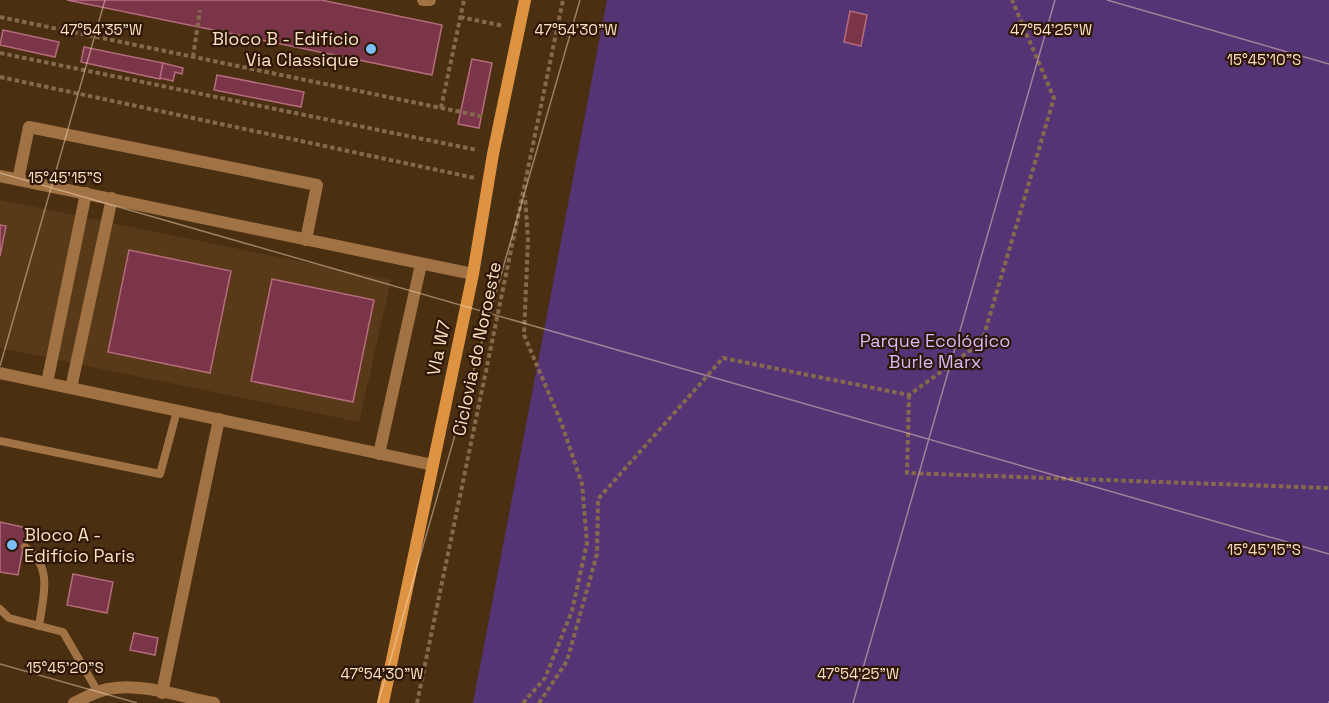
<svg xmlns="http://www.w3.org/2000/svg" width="1329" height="703" viewBox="0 0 1329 703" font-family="'Space Grotesk',sans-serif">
<rect width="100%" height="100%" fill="#4a2f11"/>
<polygon fill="#583a19" points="0,200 391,280 359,422 0,348"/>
<polygon fill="#553476" points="607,0 1329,0 1329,703 473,703"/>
<g fill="#7a3548" stroke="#b56b7c" stroke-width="1.5">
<polygon points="67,0 321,0 442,25 432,75"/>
<polygon points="850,11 867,15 861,46 844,42"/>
<polygon points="3,30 59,42 55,57 0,45"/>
<polygon points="84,47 163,63 160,79 81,62"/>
<polygon points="472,59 492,63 479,128 458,124"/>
<polygon points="163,63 183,68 182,74 175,72 173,81 160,78"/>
<polygon points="217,75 304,92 301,107 214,90"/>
<polygon points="0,225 6,226 0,256"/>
<polygon points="129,250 231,271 210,373 108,352"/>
<polygon points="272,279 374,300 353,402 251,381"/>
<polygon points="0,522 27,528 18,575 0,572"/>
<polygon points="73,574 113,582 107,613 67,605"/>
<polygon points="134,633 158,638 155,655 130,650"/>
</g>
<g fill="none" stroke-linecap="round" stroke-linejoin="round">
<g stroke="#85694c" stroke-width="4" stroke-dasharray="4.5 3" stroke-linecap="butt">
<polyline points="0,17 485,117"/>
<polyline points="460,17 504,26"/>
<polyline points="0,53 477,150"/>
<polyline points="193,57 200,10"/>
<polyline points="0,77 475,178"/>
<polyline points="441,108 464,0"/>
<polyline points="909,395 907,473 1329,488"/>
<polyline points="417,703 563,0"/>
<polyline points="523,703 545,678 572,611 587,543 582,484 561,422 524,335 528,240 525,196"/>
<polyline points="539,703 567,661 597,554 598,499 723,358 909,395 982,342 1054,98 1012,0"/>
</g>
<g stroke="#a17243" stroke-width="8">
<polyline points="0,441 160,474 177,411"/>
<path d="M 25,547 C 54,566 43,597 39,626"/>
<polyline points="0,609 9,618 63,632 98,692"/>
</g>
<g stroke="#a17243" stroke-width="12">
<polyline points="423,0 430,0"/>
<polyline points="0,176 473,274"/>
<polyline points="18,180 29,127 317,185 306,240"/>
<polyline points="0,373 433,465"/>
<polyline points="47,383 86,193"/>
<polyline points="71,388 112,198"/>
<polyline points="379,454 421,264"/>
<polyline points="162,693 219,419"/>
<path d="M 74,703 C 85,698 96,691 108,689 C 140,682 182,697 214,703"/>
</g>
<polyline stroke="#dd9342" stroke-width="12" points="383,703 473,274 493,154 525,0"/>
</g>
<path fill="none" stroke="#fddfc4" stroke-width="1.5" stroke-opacity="0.45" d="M 1107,0 L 1329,64M 0,173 L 1329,554M 0,366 L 105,0M 0,664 L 137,703M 378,703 L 580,0M 853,703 L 1055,0M 1329,703 L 1329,701"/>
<g fill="#7abff8" stroke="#2c1702" stroke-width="2">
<circle cx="371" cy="49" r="6"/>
<circle cx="12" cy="545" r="6"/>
</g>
<g text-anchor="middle" stroke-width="4.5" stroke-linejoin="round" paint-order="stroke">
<g font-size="18" fill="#fddfc4" stroke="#2c1702" text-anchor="end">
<text x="359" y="45">Bloco B - Edifício<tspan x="359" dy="21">Via Classique</tspan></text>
<text x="24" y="541" text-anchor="start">Bloco A -<tspan x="24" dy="21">Edifício Paris</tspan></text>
</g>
<g font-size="18" fill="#d8b9fc" stroke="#2c1702">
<text x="935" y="347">Parque Ecológico<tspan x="935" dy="21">Burle Marx</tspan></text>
</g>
<g font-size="18" fill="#fddfc4" stroke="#2c1702">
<text transform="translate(439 348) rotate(-78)" y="6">Vla W7</text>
<text transform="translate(477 349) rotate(-78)" y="6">Ciclovia do Noroeste</text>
</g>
</g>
<g font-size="15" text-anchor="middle" fill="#fddfc4" stroke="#2c1702" stroke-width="4.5" stroke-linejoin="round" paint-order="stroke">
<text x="101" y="35">47°54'35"W</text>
<text x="576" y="35">47°54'30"W</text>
<text x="1051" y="35">47°54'25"W</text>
<text x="1264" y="65">15°45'10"S</text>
<text x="65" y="183">15°45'15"S</text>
<text x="1264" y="555">15°45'15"S</text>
<text x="65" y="673">15°45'20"S</text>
<text x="382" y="679">47°54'30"W</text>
<text x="858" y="679">47°54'25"W</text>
</g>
</svg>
